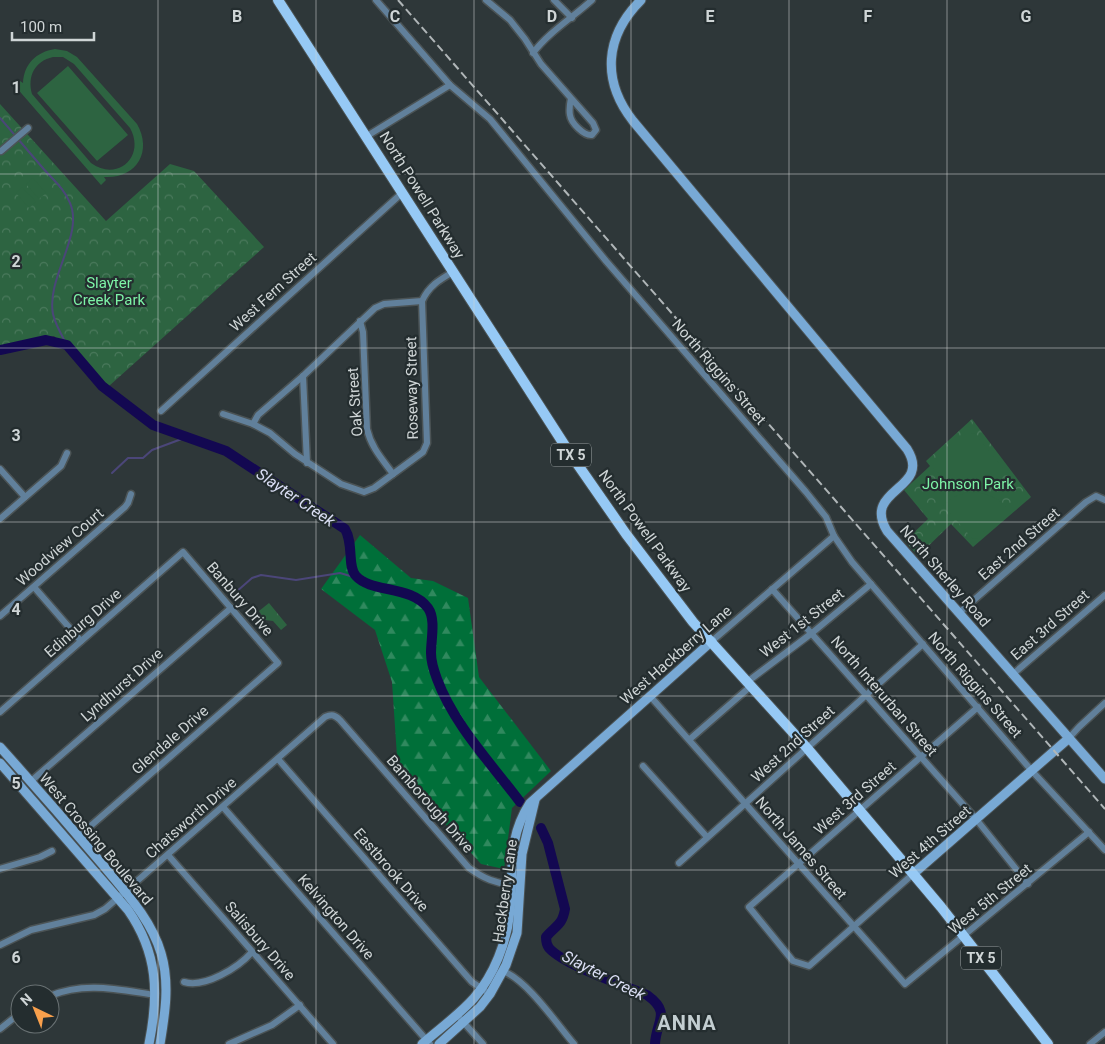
<svg xmlns="http://www.w3.org/2000/svg" width="1105" height="1044" viewBox="0 0 1105 1044" font-family="Roboto,sans-serif">
<defs>
<pattern id="forest-firs" width="22" height="20" patternUnits="userSpaceOnUse" patternTransform="scale(1.25)"><rect width="22" height="20" fill="#006f39"/><path d="M5 1l3.5 6h-7zM16 11l3.5 6h-7z" fill="#30895e"/></pattern>
<pattern id="park-crowns" width="20" height="18" patternUnits="userSpaceOnUse" patternTransform="scale(1.25)"><rect width="20" height="18" fill="#2d6441"/><path d="M2 6a3 3 0 1 1 6 0M12 15a3 3 0 1 1 6 0" fill="none" stroke="#4a795c"/></pattern>
</defs>
<rect width="100%" height="100%" fill="#2e3739"/>
<polygon fill="url(#forest-firs)" points="360,535 411,578 433,581 468,598 479,677 551,771 512,808 504,869 481,864 398,771 392,682 375,630 321,589"/>
<g fill="url(#park-crowns)">
<polygon points="0,104 106,221 170,164 194,171 264,247 109,386 54,336 0,348"/>
<polygon points="972,419 1031,497 973,547 951,524 918,556 905,541 928,519 904,490 930,466 926,461"/>
<polygon points="269,603 287,625 281,630 273,621 265,620 259,611"/>
</g>
<g fill="#2d6441" fill-rule="evenodd">
<path d="M 55,49 L 67,51 L 77,57 L 137,124 C 153,152 136,179 104,177 L 106,180 L 101,185 L 15,86 L 20,81 L 23,83 C 24,64 36,52 55,49 ZM 53,57 L 63,57 L 74,64 L 130,128 C 146,157 117,182 91,163 L 32,94 C 27,76 35,61 53,57 Z"/>
<polygon points="68,66 128,135 97,161 37,93"/>
<polygon points="33,178 46,193 39,199 26,184"/>
<polygon points="22,187 36,202 29,208 16,193"/>
<path d="M 971,433 L 975,434 L 1007,473 C 984,495 953,489 933,468 Z"/>
<path d="M 968,492 C 983,492 995,496 1006,506 L 977,539 L 972,538 L 943,505 L 954,497 Z"/>
</g>
<g fill="none" stroke-linecap="round" stroke-linejoin="round">
<g stroke="#4b4679" stroke-width="2">
<path d="M 0,118 C 14,134 28,151 42,167 C 52,179 64,188 70,203 C 84,235 46,278 53,314 C 55,324 62,336 67,345"/>
<polyline points="112,473 128,458 143,458 152,450 187,437"/>
<polyline points="236,592 252,578 261,575 296,580 340,573 357,578"/>
</g>
<g stroke="#130851" stroke-width="10">
<path d="M 0,350 L 46,340 L 67,345 L 102,386 L 153,425 L 226,451 L 345,529 C 354,544 347,567 356,576 C 371,593 411,585 428,608 C 436,619 431,639 431,653 C 431,661 434,671 437,679 C 454,725 491,763 520,802"/>
<path d="M 541,828 L 548,843 L 565,909 C 562,926 556,925 546,937 C 546,941 546,944 549,948 C 564,965 623,985 647,995 C 672,1013 656,1021 655,1044"/>
</g>
<g stroke="#4b5355" stroke-width="9">
<g id="street">
<polyline points="376,0 450,85 490,119 606,261 806,492 826,517 834,536 852,562 1032,771 1105,850"/>
<path d="M 486,0 L 510,20 L 525,39 L 541,64 L 593,123 L 596,130 L 592,135 C 584,136 571,123 570,115 C 569,110 570,103 571,98"/>
<polyline points="554,0 572,18"/>
<path d="M 533,53 C 549,32 572,18 592,0"/>
<polyline points="367,136 450,85"/>
<polyline points="1,151 28,128"/>
<path d="M 360,321 L 363,332 L 367,429 C 371,447 382,459 393,474"/>
<polyline points="303,376 307,463"/>
<polyline points="161,411 402,193"/>
<polyline points="223,414 253,424 270,433 295,454 341,484 364,492 374,488 423,452 427,443 422,301"/>
<path d="M 253,424 L 258,415 L 303,376 L 375,308 L 384,304 L 422,301 C 429,286 439,280 453,272"/>
<polyline points="0,469 25,497"/>
<polyline points="0,519 61,466 67,453"/>
<polyline points="34,587 81,641"/>
<polyline points="772,589 976,819 1028,884"/>
<polyline points="959,613 1086,502 1096,496 1105,500"/>
<polyline points="0,616 125,507 128,503 131,494"/>
<polyline points="712,641 834,536"/>
<polyline points="1012,675 1105,595"/>
<polyline points="747,682 812,633 871,584"/>
<polyline points="650,696 905,984 1089,832"/>
<polyline points="0,712 183,552 278,663 79,836"/>
<polyline points="690,739 751,686"/>
<polyline points="1068,739 1079,727 1105,703"/>
<polyline points="278,759 465,974 472,982 490,994"/>
<polyline points="643,766 707,837"/>
<polyline points="30,782 231,608"/>
<polyline points="223,807 430,1044"/>
<polyline points="168,855 333,1044"/>
<polyline points="679,863 923,644"/>
<polyline points="0,869 40,857 52,851"/>
<polyline points="913,874 809,966 793,961 749,907 978,707"/>
<path d="M 0,945 L 31,930 L 94,915 L 105,909 L 325,717 C 332,714 335,715 340,720 L 469,868 C 483,878 496,884 515,885"/>
<path d="M 503,971 C 528,981 556,1023 574,1044"/>
<path d="M 184,982 C 205,988 238,968 252,952"/>
<path d="M 50,996 C 85,981 120,990 156,995"/>
<polyline points="456,1014 483,1044"/>
<polyline points="0,1029 20,1013"/>
<polyline points="229,1044 272,1025 300,1005"/>
<polyline points="1090,1044 1105,1032"/>
</g>
</g>
<g stroke="#4b5355" stroke-width="11">
<g id="secondary">
<path d="M 641,0 C 605,36 601,80 633,121 L 907,449 C 933,490 861,488 887,531 L 1105,779"/>
<path d="M 0,747 C 35,786 69,825 103,865 C 125,892 151,919 161,953 C 170,983 165,1014 160,1044"/>
<path d="M 0,763 L 128,910 C 158,953 159,994 149,1044"/>
<polyline points="913,874 1068,739"/>
<path d="M 422,1044 C 439,1029 459,1015 474,998 C 494,975 507,942 510,911 C 514,871 506,840 530,803 L 712,641"/>
<polyline points="439,1044 480,1007 490,994 506,965 517,933 522,854 535,800"/>
</g>
</g>
<g stroke="#4b5355" stroke-width="12">
<polyline id="primary" points="278,0 569,452 626,534 693,622 807,748 941,907 1048,1044"/>
</g>
<use href="#street" stroke="#61809b" stroke-width="6"/>
<use href="#secondary" stroke="#78a9d5" stroke-width="9"/>
<use href="#primary" stroke="#96c9f5" stroke-width="10"/>
<polyline stroke="#b0b6b8" stroke-width="2" stroke-dasharray="8 4" stroke-linecap="butt" points="398,0 1105,809"/>
</g>
<path fill="none" stroke="#cfd5d6" stroke-width="1" stroke-opacity="0.55" d="M 158,0 L 158,1044M 316,0 L 316,1044M 474,0 L 474,1044M 631,0 L 631,1044M 789,0 L 789,1044M 947,0 L 947,1044M 0,174 L 1105,174M 0,348 L 1105,348M 0,522 L 1105,522M 0,696 L 1105,696M 0,870 L 1105,870"/>
<g text-anchor="middle" stroke-width="4.5" stroke-linejoin="round" paint-order="stroke">
<g fill="#242d2f" stroke="#9ca3a4" stroke-width="1">
<rect x="551" y="443.5" width="40" height="23" rx="4"/>
<rect x="961" y="946.5" width="40" height="23" rx="4"/>
</g>
<g font-size="14" font-weight="bold" fill="#cfd5d6">
<text x="571" y="460">TX 5</text>
<text x="981" y="963">TX 5</text>
</g>
<g font-size="15" fill="#cfd5d6" stroke="#242d2f">
<text transform="translate(422 195) rotate(58)" y="5">North Powell Parkway</text>
<text transform="translate(273 292) rotate(-42)" y="5">West Fern Street</text>
<text transform="translate(719 372) rotate(49)" y="5">North Riggins Street</text>
<text transform="translate(412 388) rotate(-91)" y="5">Roseway Street</text>
<text transform="translate(355 402) rotate(-94)" y="5">Oak Street</text>
<text transform="translate(645 531) rotate(54)" y="5">North Powell Parkway</text>
<text transform="translate(1019 544) rotate(-41)" y="5">East 2nd Street</text>
<text transform="translate(60 547) rotate(-41)" y="5">Woodview Court</text>
<text transform="translate(945 576) rotate(49)" y="5">North Sherley Road</text>
<text transform="translate(240 599) rotate(49)" y="5">Banbury Drive</text>
<text transform="translate(83 623) rotate(-41)" y="5">Edinburg Drive</text>
<text transform="translate(802 623) rotate(-38)" y="5">West 1st Street</text>
<text transform="translate(1050 625) rotate(-41)" y="5">East 3rd Street</text>
<text transform="translate(676 655) rotate(-41)" y="5">West Hackberry Lane</text>
<text transform="translate(122 685) rotate(-41)" y="5">Lyndhurst Drive</text>
<text transform="translate(975 685) rotate(49)" y="5">North Riggins Street</text>
<text transform="translate(884 696) rotate(49)" y="5">North Interurban Street</text>
<text transform="translate(170 740) rotate(-41)" y="5">Glendale Drive</text>
<text transform="translate(793 744) rotate(-42)" y="5">West 2nd Street</text>
<text transform="translate(855 798) rotate(-41)" y="5">West 3rd Street</text>
<text transform="translate(430 804) rotate(49)" y="5">Bamborough Drive</text>
<text transform="translate(191 818) rotate(-41)" y="5">Chatsworth Drive</text>
<text transform="translate(96 839) rotate(50)" y="5">West Crossing Boulevard</text>
<text transform="translate(930 842) rotate(-41)" y="5">West 4th Street</text>
<text transform="translate(801 848) rotate(49)" y="5">North James Street</text>
<text transform="translate(391 870) rotate(49)" y="5">Eastbrook Drive</text>
<text transform="translate(505 891) rotate(-82)" y="5">Hackberry Lane</text>
<text transform="translate(990 899) rotate(-39)" y="5">West 5th Street</text>
<text transform="translate(336 917) rotate(49)" y="5">Kelvington Drive</text>
<text transform="translate(260 941) rotate(49)" y="5">Salisbury Drive</text>
</g>
<g font-size="15" fill="#7df3a6" stroke="#242d2f">
<text x="109" y="288">Slayter<tspan x="109" dy="17">Creek Park</tspan></text>
<text x="968" y="489">Johnson Park</text>
</g>
<g font-size="16" font-style="italic" fill="#dadef4" stroke="#242d2f">
<text transform="translate(296 497) rotate(34)" y="6">Slayter Creek</text>
<text transform="translate(604 975) rotate(27)" y="6">Slayter Creek</text>
</g>
<g font-size="20" font-weight="bold" letter-spacing="1" fill="#c3ced1" stroke="#242d2f">
<text x="687" y="1030">ANNA</text>
</g>
</g>
<g font-size="16" text-anchor="middle" font-weight="bold" fill="#cfd5d6" stroke="#242d2f" stroke-width="4.5" stroke-linejoin="round" paint-order="stroke">
<text x="237" y="22">B</text>
<text x="395" y="22">C</text>
<text x="552" y="22">D</text>
<text x="710" y="22">E</text>
<text x="868" y="22">F</text>
<text x="1026" y="22">G</text>
<text x="16" y="93">1</text>
<text x="16" y="267">2</text>
<text x="16" y="441">3</text>
<text x="16" y="615">4</text>
<text x="16" y="789">5</text>
<text x="16" y="963">6</text>
</g>
<g transform="translate(35 1009) rotate(317)"><circle r="24" fill="#242d2f" stroke="#687072"/>
<path d="M0-4L9 19L0 12L-9 19Z" fill="#f9a04c"/>
<text y="-8" font-size="14" font-weight="bold" text-anchor="middle" fill="#cfd5d6">N</text>
</g>
<path d="M12 32v8h82v-8" fill="none" stroke="#cfd5d6" stroke-width="2.5"/>
<text x="20" y="32" font-size="15" fill="#cfd5d6" stroke="#242d2f" stroke-width="4" paint-order="stroke">100 m</text>
</svg>
